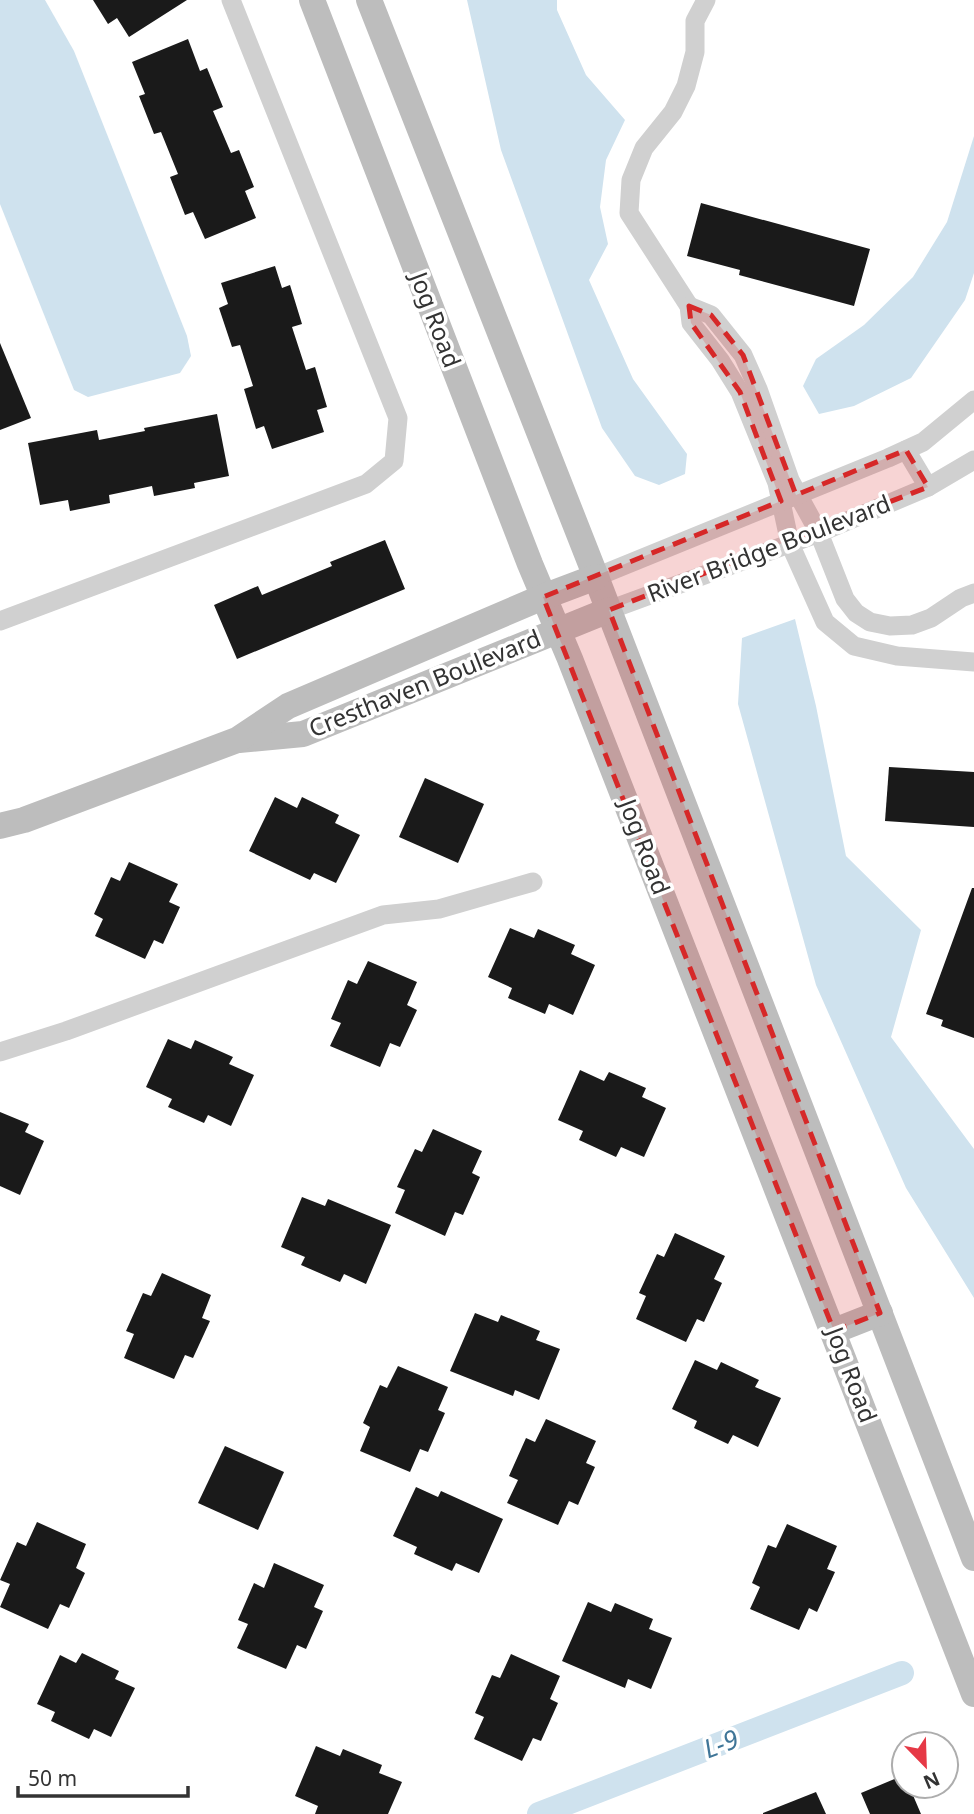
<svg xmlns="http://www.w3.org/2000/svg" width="974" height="1814" viewBox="0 0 974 1814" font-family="'Noto Sans',sans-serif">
<rect width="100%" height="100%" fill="#fff"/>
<g fill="#cfe2ee">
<polygon points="0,0 45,0 74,51 187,336 191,356 180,373 88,397 74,390 0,204"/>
<polygon points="467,0 557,0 557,10 586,75 625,120 606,160 600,207 608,244 589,280 633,379 687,454 685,474 659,485 635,476 602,428 501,150"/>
<polygon points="974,136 974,273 965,300 911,378 854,406 819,414 803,386 816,359 864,325 913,277 947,222"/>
<polygon points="795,619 816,706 846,856 921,930 891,1037 974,1149 974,1298 906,1188 816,985 738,704 742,638"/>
</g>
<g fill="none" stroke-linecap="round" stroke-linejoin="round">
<polyline stroke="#cfe2ee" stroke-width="24" points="539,1814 902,1673"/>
</g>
<g fill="#1a1a1a">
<polygon points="93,0 187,0 129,37 117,18 108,24"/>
<polygon points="188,39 200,71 207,68 223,107 213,111 231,153 239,150 254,187 245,191 256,218 205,239 193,212 185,215 170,177 178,174 161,132 154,134 139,96 145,94 132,62"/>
<polygon points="701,203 870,249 854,306 739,275 740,270 687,256"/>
<polygon points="275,266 282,288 290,285 302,324 292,327 306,370 315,367 327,407 317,410 324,432 272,449 264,426 256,429 244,389 253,386 240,345 232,347 219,308 228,304 221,283"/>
<polygon points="0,343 31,418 0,430"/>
<polygon points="217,414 229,476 194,483 195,488 154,496 152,486 109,495 110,503 70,511 68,500 40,505 28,443 97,430 99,440 145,431 144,428"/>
<polygon points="385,540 405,589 237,659 214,605 258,586 262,595 332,566 330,562"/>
<polygon points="889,767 974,772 974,827 885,821"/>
<polygon points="425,778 484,804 458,863 399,837"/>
<polygon points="275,797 297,808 302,797 339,815 335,823 360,835 336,883 314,873 310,880 249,851"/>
<polygon points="129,862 178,884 169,902 180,907 163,944 154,940 145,959 95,936 103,919 94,914 111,877 120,881"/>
<polygon points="972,888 974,888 974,1038 941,1026 943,1020 926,1014"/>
<polygon points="510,928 534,938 538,929 575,945 571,954 595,965 573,1015 549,1004 545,1014 508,998 512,988 488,977"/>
<polygon points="368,961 417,982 407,1005 417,1010 400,1047 390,1043 380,1067 330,1046 341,1023 331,1019 348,980 357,984"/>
<polygon points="168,1039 191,1049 195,1040 233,1057 229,1064 254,1075 231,1126 208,1115 204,1123 168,1107 172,1099 146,1087"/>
<polygon points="580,1070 604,1081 609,1072 646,1088 642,1097 666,1108 644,1157 621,1147 616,1157 579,1140 583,1131 558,1120"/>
<polygon points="0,1112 29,1124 25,1132 44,1141 20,1195 0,1186"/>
<polygon points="433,1129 482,1151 472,1173 480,1177 463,1215 455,1212 445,1236 395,1213 405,1190 397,1187 415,1149 422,1152"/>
<polygon points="302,1197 325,1206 328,1199 391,1225 366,1284 344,1274 340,1282 301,1265 305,1257 281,1247"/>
<polygon points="675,1233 725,1256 714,1279 722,1283 704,1322 697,1319 686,1342 636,1319 646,1296 639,1293 657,1254 664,1257"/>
<polygon points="162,1273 211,1295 202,1318 210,1321 193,1358 185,1355 174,1379 124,1358 134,1334 126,1331 143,1293 151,1296"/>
<polygon points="475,1313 498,1322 501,1315 540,1331 536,1340 560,1349 539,1400 515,1390 513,1396 450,1371"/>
<polygon points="695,1360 717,1370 721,1362 759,1380 755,1387 781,1398 758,1447 733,1435 728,1444 694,1428 697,1421 672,1409"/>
<polygon points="398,1366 448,1387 438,1410 445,1413 428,1452 420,1449 410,1472 360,1451 370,1427 363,1423 380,1385 387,1388"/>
<polygon points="546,1419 596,1441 586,1463 595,1467 578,1505 569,1501 558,1525 507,1503 518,1480 509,1476 526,1438 535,1442"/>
<polygon points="225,1446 284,1472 258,1530 198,1503"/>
<polygon points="416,1487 438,1497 441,1491 503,1519 479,1573 456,1563 452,1571 414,1554 417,1547 393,1536"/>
<polygon points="37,1522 86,1544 76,1568 85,1573 69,1608 60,1604 48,1629 0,1607 10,1584 0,1580 17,1542 26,1546"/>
<polygon points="787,1524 837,1546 827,1569 835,1572 817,1612 809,1608 799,1630 750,1609 760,1587 752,1583 768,1545 776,1548"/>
<polygon points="274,1563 324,1585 314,1607 323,1611 306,1649 297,1645 286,1669 237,1648 248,1624 238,1620 254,1583 264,1588"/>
<polygon points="588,1602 611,1612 615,1603 653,1619 649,1629 672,1638 651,1689 628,1679 625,1688 562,1661"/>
<polygon points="82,1653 119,1671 115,1679 135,1688 111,1737 94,1729 89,1739 51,1721 55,1712 37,1704 60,1655 76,1663"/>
<polygon points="511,1654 560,1676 550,1699 558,1703 541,1741 533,1738 522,1761 474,1739 484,1717 475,1713 492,1675 500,1678"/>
<polygon points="316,1746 340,1756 343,1749 382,1765 379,1773 402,1782 388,1814 315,1814 318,1806 295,1796"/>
<polygon points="904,1775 904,1786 909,1786 921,1814 870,1814 861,1793"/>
<polygon points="816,1792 826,1814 763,1814 763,1813"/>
</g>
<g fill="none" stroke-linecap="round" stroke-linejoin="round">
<g stroke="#d0d0d0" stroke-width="19">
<polyline points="706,0 695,21 695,52 686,86 673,112 644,148 631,180 629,213 689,306 691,323 720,360 740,392 777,483 790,544 825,622 854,646 897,656 974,662"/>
<polyline points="689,306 711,315 743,355 758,389 790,480 819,533 845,599 856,613 870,622 890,626 912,625 931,618 961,598 974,593"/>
<polyline points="906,450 928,487"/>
<polyline points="596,577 888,458 923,442 974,400"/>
<polyline points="609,610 819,533 928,487 974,460"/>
<polyline points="0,621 366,484 394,461 398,418 231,0"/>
<polyline points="0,1052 66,1031 383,915 439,909 533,882"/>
</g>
<g stroke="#bdbdbd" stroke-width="26">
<polyline points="312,0 530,564 570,659 974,1694"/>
<polyline points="369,0 596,577 974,1558"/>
<polyline points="239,740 303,734 609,610"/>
<polyline points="0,826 24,820 237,740 288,706 543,597 596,577"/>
<polyline points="834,1331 880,1313"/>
</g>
</g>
<path fill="#d62828" fill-opacity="0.2" stroke="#d62828" stroke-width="5" stroke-dasharray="14 9" stroke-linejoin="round" d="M 689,306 L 711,315 L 743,355 L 796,495 L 906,450 L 928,487 L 609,610 L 880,1313 L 834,1331 L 543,597 L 781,501 L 740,392 L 691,323 Z"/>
<g text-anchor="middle" stroke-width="7" stroke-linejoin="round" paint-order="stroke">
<g font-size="24" fill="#333" stroke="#fff">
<text transform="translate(435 320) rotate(69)" y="8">Jog Road</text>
<text transform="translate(769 549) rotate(-21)" y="8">River Bridge Boulevard</text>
<text transform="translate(425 684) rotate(-22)" y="8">Cresthaven Boulevard</text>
<text transform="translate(644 847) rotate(69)" y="8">Jog Road</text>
<text transform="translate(851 1375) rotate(69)" y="8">Jog Road</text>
</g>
<g font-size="26" font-style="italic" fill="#3f7597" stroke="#fff">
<text transform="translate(721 1744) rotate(-21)" y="9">L-9</text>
</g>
</g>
<g transform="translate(925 1765) rotate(157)"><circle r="33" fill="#ffffff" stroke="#adadad" stroke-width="2"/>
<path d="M0-5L12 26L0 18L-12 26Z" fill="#e63946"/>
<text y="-10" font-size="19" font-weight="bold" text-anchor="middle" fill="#333333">N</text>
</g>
<path d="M18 1786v10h170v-10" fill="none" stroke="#333333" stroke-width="3.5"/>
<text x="28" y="1786" font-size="21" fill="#333333" stroke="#ffffff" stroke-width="5" paint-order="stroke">50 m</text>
</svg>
